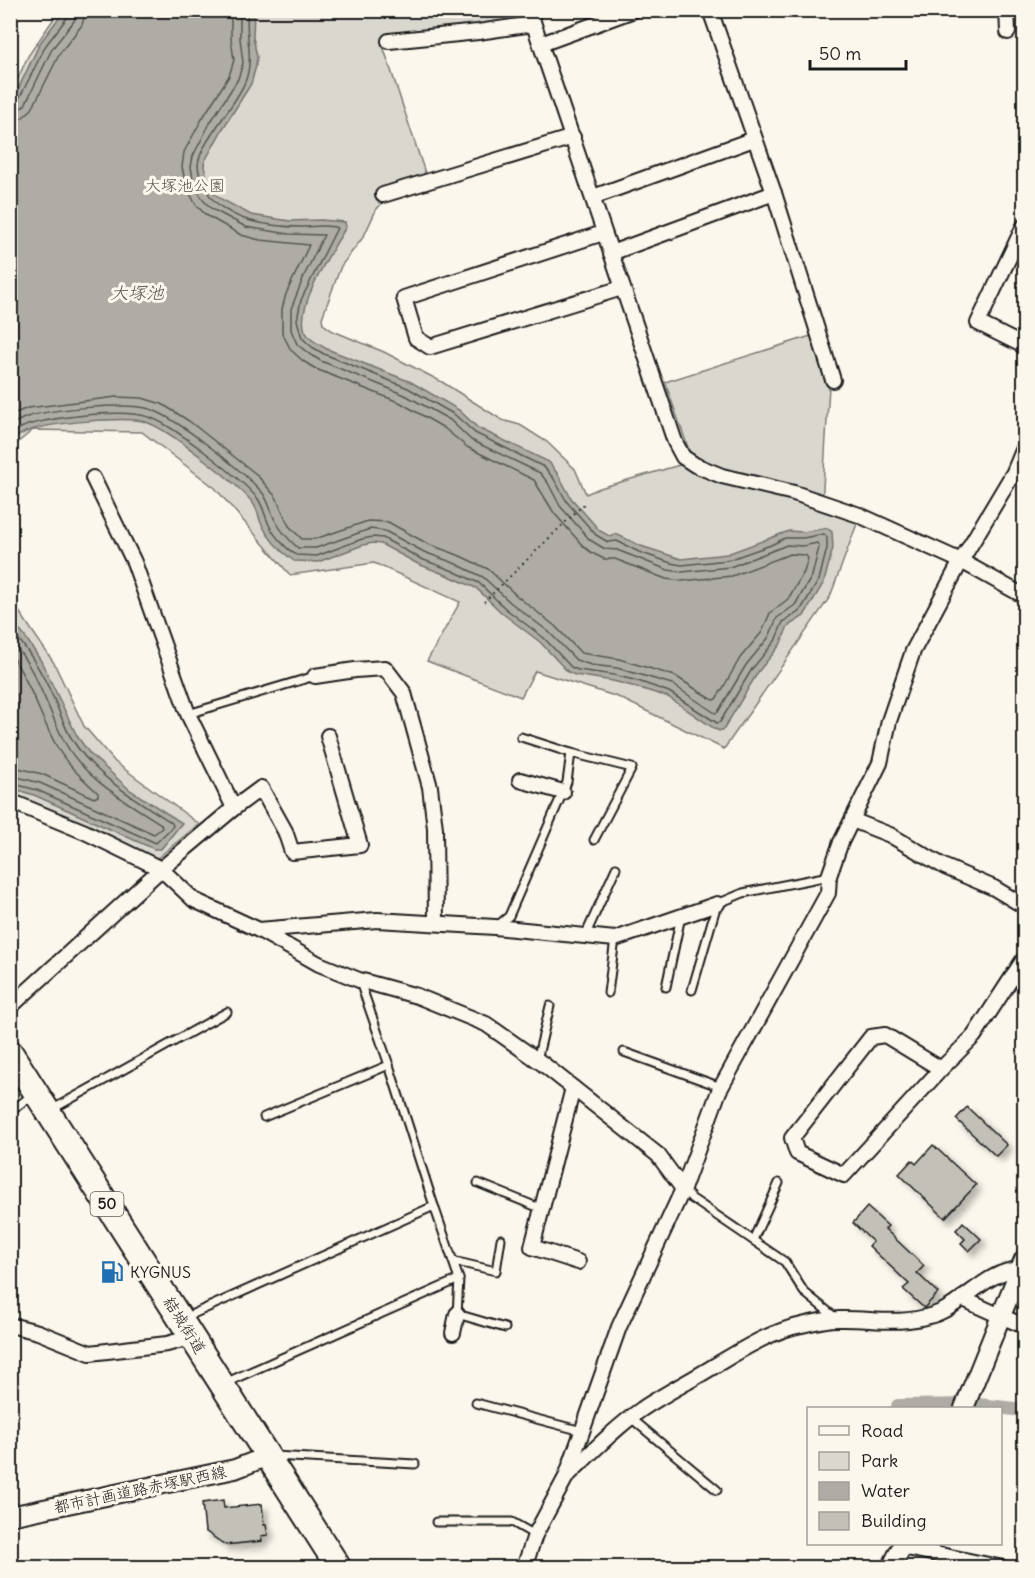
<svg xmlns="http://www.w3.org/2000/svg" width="1035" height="1578" viewBox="0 0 1035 1578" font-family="Delius,'Klee One',sans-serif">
<defs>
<filter id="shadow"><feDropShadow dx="5.5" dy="5.5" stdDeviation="3" flood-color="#0004"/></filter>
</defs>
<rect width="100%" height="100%" fill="#fbf7ec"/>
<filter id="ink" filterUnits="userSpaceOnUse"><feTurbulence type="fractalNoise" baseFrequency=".0167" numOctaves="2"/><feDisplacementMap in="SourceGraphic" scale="12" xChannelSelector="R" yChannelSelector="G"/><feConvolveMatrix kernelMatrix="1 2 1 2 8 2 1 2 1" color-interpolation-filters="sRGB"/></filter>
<g filter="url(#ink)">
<g fill="#dad7ce" stroke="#7b7a75" stroke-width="1.5">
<polygon points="59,11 517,11 513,21 381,40 426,176 384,201 376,210 364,236 341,266 322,318 323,324 333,331 384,352 442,382 502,420 520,425 547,442 575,469 586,494 600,488 683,464 691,456 665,382 814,335 829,386 822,505 858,521 830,597 724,749 618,697 535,671 521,697 427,661 460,602 374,563 290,575 215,488 142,432 33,430 11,448 11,94 28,56"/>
<polygon points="10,598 54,663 84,726 115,762 199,824 155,860 11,794"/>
</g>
<g fill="#afaca5" stroke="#74726e" stroke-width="1.5">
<path d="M 64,11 L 254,11 L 253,37 L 257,57 L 256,66 L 251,84 L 222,130 L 205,161 L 204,165 L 207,180 L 214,193 L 221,199 L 251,215 L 290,221 L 321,220 L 345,222 L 346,227 C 333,249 295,306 305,331 C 309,340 319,344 327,349 L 411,382 L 459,410 L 478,428 L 549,462 L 559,476 L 571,498 L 600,531 L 611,537 L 616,534 L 641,546 L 681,559 L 727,554 L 789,531 L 803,532 L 827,528 L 832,532 L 833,548 L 824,582 L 804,616 L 788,626 L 780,645 L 758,672 L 724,729 L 719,731 L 715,729 L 668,697 L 636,687 L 613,681 L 575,675 L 568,672 L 540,642 L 502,613 L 476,588 L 449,576 L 418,564 L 381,544 L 373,543 L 363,545 L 318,562 L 294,561 C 281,552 268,538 261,523 C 258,516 258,509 252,502 C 237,483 168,429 146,422 C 125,416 52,423 31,430 C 24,432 17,437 11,440 L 11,104 L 40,43 Z"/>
<polygon points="11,620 26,638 41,661 77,736 90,754 130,790 182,823 161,849 154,849 34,795 11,788"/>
</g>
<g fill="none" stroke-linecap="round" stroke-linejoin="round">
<g stroke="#575653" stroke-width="1.5">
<polyline points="10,104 18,101 46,45 67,18 69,10"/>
<polyline points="10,111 18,110 25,105 52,49 74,21 77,10"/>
<polyline points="10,121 22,118 32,109 60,53 82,25 86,10"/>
<polyline points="10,415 28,408 116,397 142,398 162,404 189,421 256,474 276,497 289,526 302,539 315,539 368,521 388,522 428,544 458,555 488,569 517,596 555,626 581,653 619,659 675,676 713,700 716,699 723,688 740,658 762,632 770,613 788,599 804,572 808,558 805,555 790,554 732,576 682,581 666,579 615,559 604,559 592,553 584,547 554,513 534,480 467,447 444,428 401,403 316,369 303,361 291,350 282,333 282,309 286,294 309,245 260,240 241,235 206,215 196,205 186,186 182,167 184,152 202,119 229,76 234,60 231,39 231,10"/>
<path d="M 10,425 C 16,422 21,419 27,417 C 51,409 127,402 150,409 C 177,418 241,470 261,491 C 269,500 270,510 275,520 C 281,531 289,540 298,548 L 316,548 L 370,529 L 385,531 L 424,552 L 454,563 L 483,577 L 511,603 L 549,632 L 576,660 L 591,665 L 617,668 L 672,684 L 715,713 L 718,712 L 746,665 L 769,637 L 777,618 L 795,605 L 812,576 L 819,547 L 817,543 L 803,546 L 787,545 L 730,567 L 682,572 L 668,570 L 617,550 L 605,549 L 590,540 L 560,506 L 548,483 L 540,473 L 471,440 L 450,420 L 405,395 L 321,361 L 308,353 L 297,344 L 291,330 L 291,309 L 304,276 L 324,235 L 289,234 L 246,227 L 212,209 L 203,200 L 194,184 L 191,167 L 193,156 L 210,123 L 238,79 L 243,63 L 240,38 L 240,10"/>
<path d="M 10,433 C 17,430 24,426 31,424 C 59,417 123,408 149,417 C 172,424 243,480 258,499 C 263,506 264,513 267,520 C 272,534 284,547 296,555 L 317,556 L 362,539 L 373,537 L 383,538 L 421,559 L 451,570 L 479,583 L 506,609 L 544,638 L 571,667 L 578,670 L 614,675 L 638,681 L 669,692 L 717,723 L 720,722 L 752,669 L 775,641 L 783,622 L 800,611 L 819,580 L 827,548 L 827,537 L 824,534 L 803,538 L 785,538 L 771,545 L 728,560 L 682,565 L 671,563 L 639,552 L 617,541 L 608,542 L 596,535 L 567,502 L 554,479 L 544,467 L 475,433 L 455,415 L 408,388 L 324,354 L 312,347 L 302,338 L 297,320 L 301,300 L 337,228 C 326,224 313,227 301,227 C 285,227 267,225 251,221 C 236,217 214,206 207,191 C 203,184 198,174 198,165 C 199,144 236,105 245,82 C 255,57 244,37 248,10"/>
<path d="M 10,629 C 29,650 43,674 54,699 C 60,713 65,729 73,741 C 98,779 136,799 172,823 L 173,826 L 156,843 L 37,790 L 10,783"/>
<path d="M 10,640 C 37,669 47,708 64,741 C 85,780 126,801 161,824 L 162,828 L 154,834 L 40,783 L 10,775"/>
<path d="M 10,654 C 31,683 40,717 57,747 C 67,765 83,779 98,793 L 98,796 L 94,798 L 42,774 L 10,766"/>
</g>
<polyline stroke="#afaca5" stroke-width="14" points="898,1406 978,1405 1024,1410"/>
</g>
<g fill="#c3c0b8" stroke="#1c1c1c" stroke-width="1.5" filter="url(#shadow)">
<polygon points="967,1107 1007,1145 996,1156 956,1119"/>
<polygon points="933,1145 976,1185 945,1218 899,1174 912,1160 916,1164"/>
<polygon points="867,1207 888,1226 885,1229 924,1266 917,1273 938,1293 924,1308 903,1289 909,1284 869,1246 873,1242 853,1223"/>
<polygon points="963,1222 981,1239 969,1251 961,1243 965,1239 956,1230"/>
<polygon points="223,1500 224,1508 262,1504 264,1525 266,1525 268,1535 261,1536 262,1541 225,1545 205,1531 202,1503"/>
</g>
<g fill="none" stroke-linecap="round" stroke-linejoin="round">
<g stroke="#1c1c1c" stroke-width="11">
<g id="lane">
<polyline points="188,714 315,676"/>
<polyline points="521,737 571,753"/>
<polyline points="497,926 509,916 563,792 567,782 571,753 632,768 594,840"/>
<polyline points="585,936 616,868"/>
<polyline points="666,987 681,916"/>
<polyline points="692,990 717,904 743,893 829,876"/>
<polyline points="608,993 615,939"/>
<polyline points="624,1052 721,1087"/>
<polyline points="537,1060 550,1006"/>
<polyline points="51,1110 227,1012"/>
<polyline points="10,1112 32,1095"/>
<polyline points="264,1117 389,1065"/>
<polyline points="478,1183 542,1209"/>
<polyline points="683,1189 691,1198 785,1262 804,1292 836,1318"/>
<polyline points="753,1240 779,1183"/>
<polyline points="453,1261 496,1271 501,1239"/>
<polyline points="459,1279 457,1314 505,1328"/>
<polyline points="184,1318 434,1206 389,1065 360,982"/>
<polyline points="225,1383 459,1279 434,1206"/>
<polyline points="476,1403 582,1431"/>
<polyline points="631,1418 717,1490"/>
<polyline points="274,1456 415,1464"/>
<polyline points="436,1522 512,1522 535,1535"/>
</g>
</g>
<g stroke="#1c1c1c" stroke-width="18">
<g id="street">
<polyline points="529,10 675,442 683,457 695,465 722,476 794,493 859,515 961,561 1024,596"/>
<polyline points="710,10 774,193 833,380"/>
<polyline points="1007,10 1008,32"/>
<polyline points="389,41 478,32 533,24"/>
<polyline points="541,44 634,10"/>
<polyline points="383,195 573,137"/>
<polyline points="593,197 754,139"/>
<polyline points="1024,226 978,323 1024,346"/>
<polyline points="603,233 404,298 416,338 430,347 622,288"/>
<polyline points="611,253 774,193"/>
<polyline points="315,676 355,670 385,668 404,693 430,787 435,828 436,923"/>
<polyline points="520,780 563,792"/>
<polyline points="10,801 85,832 161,869 194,900 259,930 319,964 359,980 417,996 486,1024 543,1064 658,1155 683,1189"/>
<polyline points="234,808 261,788 285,831 292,852 360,845 328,736"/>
<polyline points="852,820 890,835 945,867 994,888 1024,906"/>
<polyline points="259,930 377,920 495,927 615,939 717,904"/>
<polyline points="10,1007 161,869 234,808 188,714 134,562 93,478"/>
<polyline points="941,1069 885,1035 871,1037 792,1138 797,1153 844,1175 941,1069 974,1036 1024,959"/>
<polyline points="573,1088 532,1247 578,1262"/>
<path d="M 962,1298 C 983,1309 1003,1317 1024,1326"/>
<polyline points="10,1325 38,1332 90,1353 167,1344 193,1337"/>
<polyline points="453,1333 457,1314"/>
<path d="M 567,1476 C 591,1453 615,1428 642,1409 C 666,1393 692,1380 716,1365 C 743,1349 771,1331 802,1325 C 814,1322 827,1319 838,1319 C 873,1318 897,1326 933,1315 C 964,1305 985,1271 1020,1269"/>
<polyline points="902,1547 1003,1568"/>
<polyline points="524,1568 535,1535 566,1477 619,1327 683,1189 719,1091 828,893 829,876 841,842 880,763 889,721 913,651 961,561 1014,472 1024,448"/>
</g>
</g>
<g stroke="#1c1c1c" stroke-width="22">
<g id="secondary">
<polyline points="964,1408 1024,1259"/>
<polyline points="10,1516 235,1469 268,1456"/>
<polyline points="891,1568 903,1544"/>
</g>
</g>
<g stroke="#1c1c1c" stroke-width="28">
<polyline id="highway" points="10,1052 339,1568"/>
</g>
<polyline stroke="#1c1c1c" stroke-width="2" stroke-dasharray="1.5 4.5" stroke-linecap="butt" points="484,602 586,502"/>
<use href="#lane" stroke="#fbf7ec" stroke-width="7"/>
<use href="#street" stroke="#fbf7ec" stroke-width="14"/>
<use href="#secondary" stroke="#fbf7ec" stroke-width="18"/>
<use href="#highway" stroke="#fbf7ec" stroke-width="24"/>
</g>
</g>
<defs>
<g id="fuel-bare" transform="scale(1.8)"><path d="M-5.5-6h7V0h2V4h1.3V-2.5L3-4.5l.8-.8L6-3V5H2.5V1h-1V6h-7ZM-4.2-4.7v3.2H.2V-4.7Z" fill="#1f6fb2" stroke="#fbf7ec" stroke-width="2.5" paint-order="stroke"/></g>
</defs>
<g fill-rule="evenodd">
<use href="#fuel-bare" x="112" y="1272"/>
</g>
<g text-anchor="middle" stroke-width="6" stroke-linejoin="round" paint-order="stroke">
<rect fill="#fbf7ec" stroke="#5f5e5a" stroke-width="1.5" x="90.5" y="1192" width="33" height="24" rx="4.5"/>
<g font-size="15" font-weight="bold" fill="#1c1c1c">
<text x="107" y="1209">50</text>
</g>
<g font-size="16" fill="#555451" stroke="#fbf7ec">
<text x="185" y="191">大塚池公園</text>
</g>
<g font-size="16" fill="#1c1c1c" stroke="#fbf7ec" text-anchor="start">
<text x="130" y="1278">KYGNUS</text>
</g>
<g font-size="16" fill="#1c1c1c" stroke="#fbf7ec">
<text transform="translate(185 1325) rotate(58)" y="6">結城街道</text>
<text transform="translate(140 1489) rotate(-12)" y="6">都市計画道路赤塚駅西線</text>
</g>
<g font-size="18" font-style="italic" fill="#575653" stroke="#fbf7ec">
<text x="137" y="299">大塚池</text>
</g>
</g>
<rect width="1035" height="1578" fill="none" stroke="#fbf7ec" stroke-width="36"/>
<rect x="18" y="18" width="999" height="1542" fill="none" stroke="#1c1c1c" stroke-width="2" filter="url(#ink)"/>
<rect x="807" y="1407" width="195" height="138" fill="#fbf7ec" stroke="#a29f99" stroke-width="1.5"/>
<rect x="819" y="1426" width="30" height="9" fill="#fbf7ec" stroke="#a29f99" stroke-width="1.5"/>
<text x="861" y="1437" font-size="18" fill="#1c1c1c">Road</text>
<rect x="819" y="1452" width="30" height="18" fill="#dad7ce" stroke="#a29f99" stroke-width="1.5"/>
<text x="861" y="1467" font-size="18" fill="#1c1c1c">Park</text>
<rect x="819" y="1482" width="30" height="18" fill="#afaca5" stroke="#a29f99" stroke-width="1.5"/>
<text x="861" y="1497" font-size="18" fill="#1c1c1c">Water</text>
<rect x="819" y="1512" width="30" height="18" fill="#c3c0b8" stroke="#a29f99" stroke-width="1.5"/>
<text x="861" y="1527" font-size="18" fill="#1c1c1c">Building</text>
<path d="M810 60v9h96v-9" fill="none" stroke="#1c1c1c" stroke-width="3"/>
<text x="819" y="60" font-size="18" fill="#1c1c1c" stroke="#fbf7ec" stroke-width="4.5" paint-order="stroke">50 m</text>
</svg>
